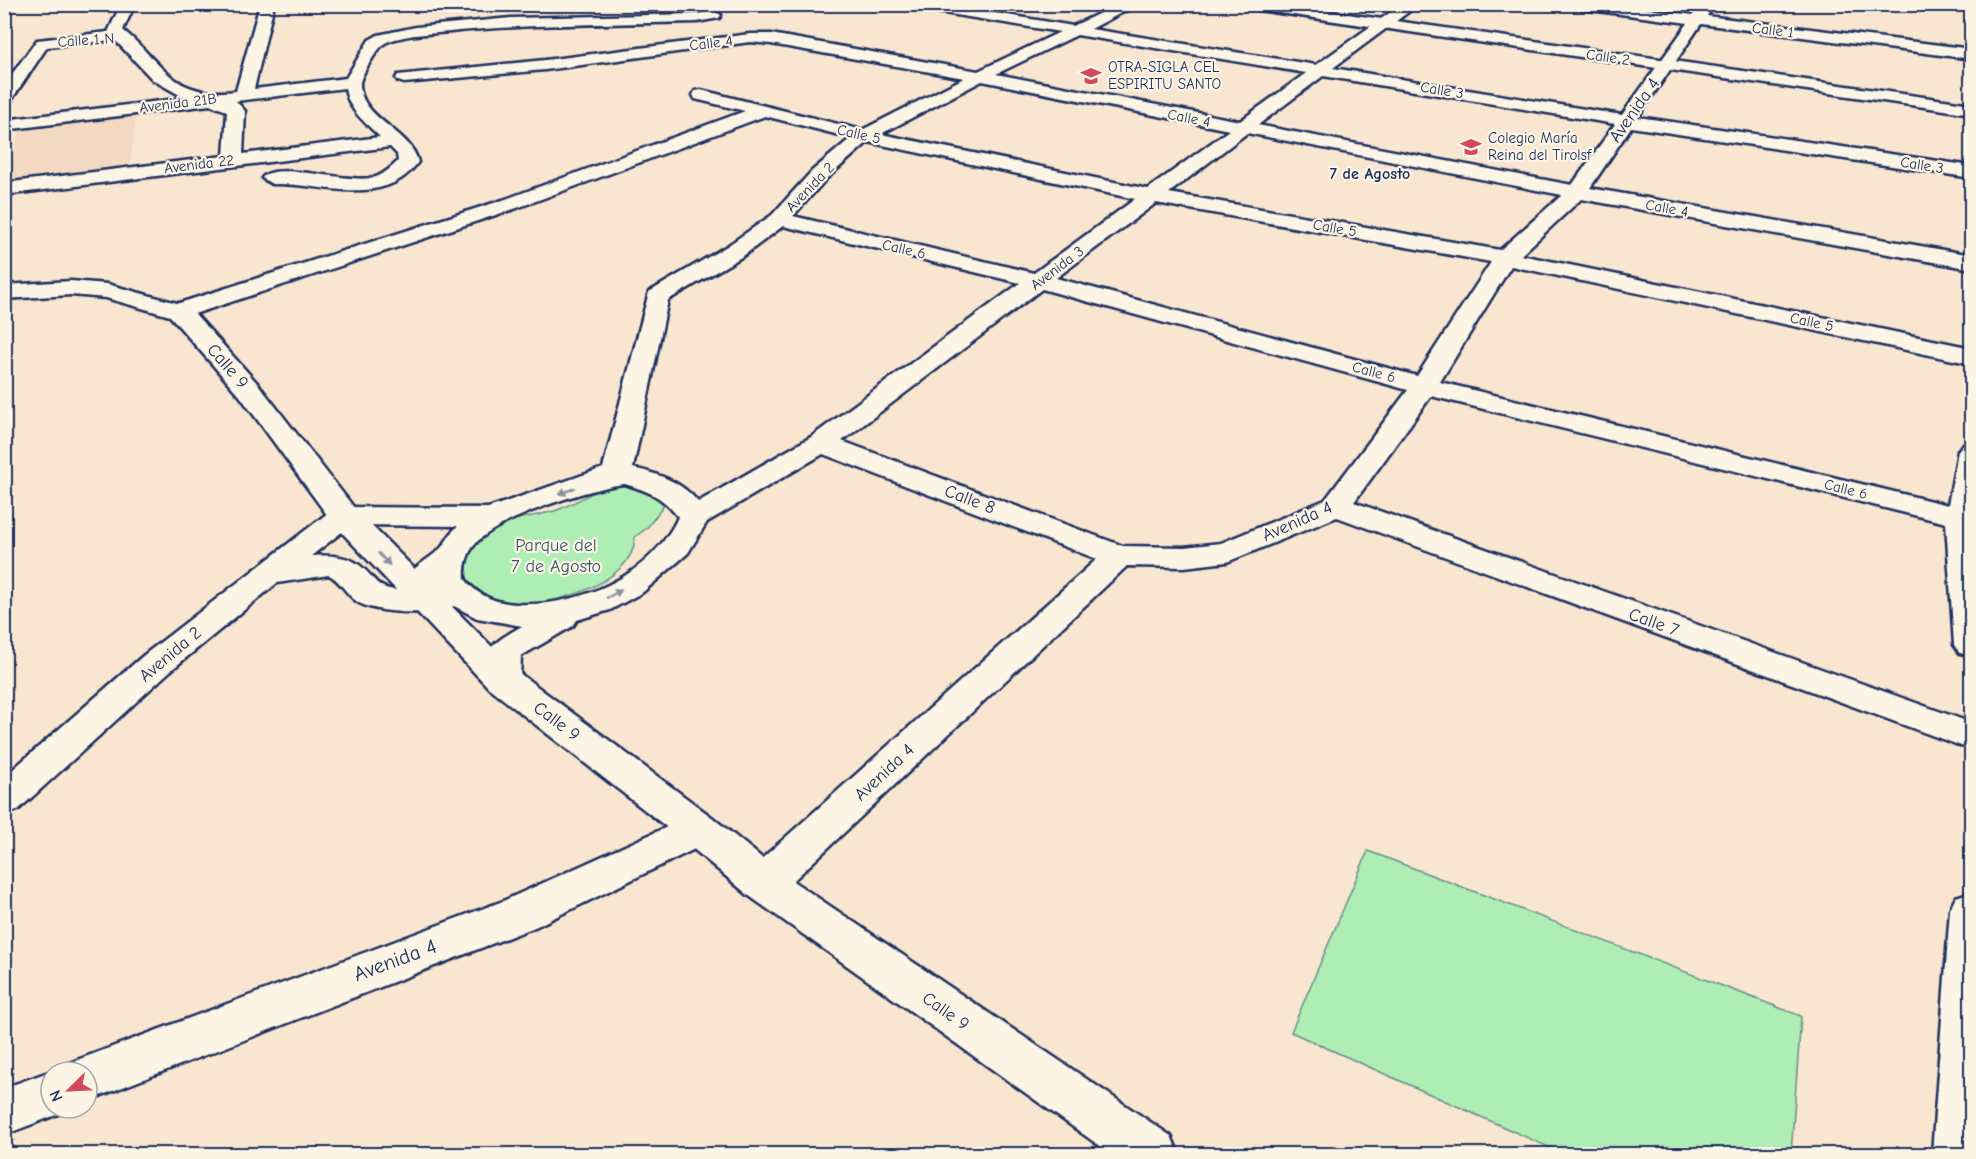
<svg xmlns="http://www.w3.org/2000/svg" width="1976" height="1159" viewBox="0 0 1976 1159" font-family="'Comic Neue',sans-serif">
<rect width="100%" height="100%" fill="#f9e6d1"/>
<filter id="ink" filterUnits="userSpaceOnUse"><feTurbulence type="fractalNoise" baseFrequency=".0167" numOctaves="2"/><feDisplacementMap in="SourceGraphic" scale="12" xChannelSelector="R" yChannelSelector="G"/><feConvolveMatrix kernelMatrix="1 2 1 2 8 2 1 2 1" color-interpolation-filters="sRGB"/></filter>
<g filter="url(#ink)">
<polygon fill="#f3d9c1" points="136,116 130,170 5,187 20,131"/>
<g fill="#aeeeb5" stroke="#648e8a" stroke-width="1.5">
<path d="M 622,479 L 662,498 L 664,505 L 647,528 L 635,537 C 634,586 544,609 505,603 C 497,602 487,596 480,591 C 459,577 462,560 478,543 C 481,539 485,532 490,529 C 506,518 540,517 560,509 C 581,500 600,488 622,479 Z"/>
<polygon points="1368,851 1801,1016 1791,1154 1564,1154 1291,1032"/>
</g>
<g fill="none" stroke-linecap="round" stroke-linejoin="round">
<g stroke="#1b2f5e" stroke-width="5">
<g id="street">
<path d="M 121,4 L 135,4 L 123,30 C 164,64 172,99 236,91 L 260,4 L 274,4 L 254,89 L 346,78 L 369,40 L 378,35 L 416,27 L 511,18 L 697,14 L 714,11 L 721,15 L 719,18 L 697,22 C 618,24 538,24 459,31 C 436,34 409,33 387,42 C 379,45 361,75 360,83 C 359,119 411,130 418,162 C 384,210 320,182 272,184 L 262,178 C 275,160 351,185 376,177 C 385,173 391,168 398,161 L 397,154 L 390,147 L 4,195 L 4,183 L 224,156 L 227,111 L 210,105 L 4,130 L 4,120 L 185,98 L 153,80 L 115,40 L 47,47 L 10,102 L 4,103 L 4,85 L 37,40 L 108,32 ZM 345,88 C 348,110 365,122 380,137 L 243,154 L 245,111 L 236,101 Z"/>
<path d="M 906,4 L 942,4 L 1073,26 L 1119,4 L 1138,4 L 1091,29 L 1316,65 L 1402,4 L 1419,4 L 1333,68 L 1622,115 L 1688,23 L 1575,8 L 1568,4 L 1612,4 L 1693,15 L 1701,4 L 1715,4 L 1707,16 L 1972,49 L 1972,59 L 1701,24 L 1638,117 L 1972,166 L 1972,178 L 1631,127 L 1590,188 L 1972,255 L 1972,269 L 1581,199 L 1521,255 L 1972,348 L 1972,364 L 1511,266 L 1440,382 L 1948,505 L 1958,451 L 1962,445 L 1972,443 L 1972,656 L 1960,653 L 1954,645 L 1946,523 L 1431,396 L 1354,502 L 1972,723 L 1972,750 L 1337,517 L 1227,562 L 1184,567 L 1127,566 L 778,895 L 763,900 L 748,895 L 741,883 L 748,871 L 1097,559 L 823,454 L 707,522 L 688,553 L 643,592 L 610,610 L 577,620 L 573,626 L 521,656 L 520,679 L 515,688 L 502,691 L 489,688 C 469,656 499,639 522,626 L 477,618 L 454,606 C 435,616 374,614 356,601 C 346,594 341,581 329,575 L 277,583 L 170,671 L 18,810 L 4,815 L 4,777 L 144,655 L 333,509 L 344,507 L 488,508 L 603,468 L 649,292 L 727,246 L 772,215 L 812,171 L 851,138 L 765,116 L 517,208 L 188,316 L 179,318 L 170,316 L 167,311 L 170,306 L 503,200 L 745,111 L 695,99 L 693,95 L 695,91 L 701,90 L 862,130 L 964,78 L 771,44 L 750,42 L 545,70 L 404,83 L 398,81 L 396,78 L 398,75 L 545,60 L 750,34 L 771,34 L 978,71 L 1060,32 L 913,8 ZM 1077,35 L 1306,73 L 1240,121 L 996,74 ZM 1323,76 L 1615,124 L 1572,185 L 1258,125 ZM 982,81 L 1229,130 L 1148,189 L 881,134 ZM 1247,133 L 1562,195 L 1500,250 L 1169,193 ZM 868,142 L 1135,199 L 1034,273 L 793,216 L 826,179 ZM 1156,203 L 1491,262 L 1417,376 L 1056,278 ZM 783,226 L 1020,283 L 811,437 L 698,502 C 681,481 658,474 633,468 L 668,300 L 743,256 ZM 1042,289 L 1408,390 L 1325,500 L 1221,543 L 1184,547 L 1123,546 L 842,441 ZM 625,484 C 650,492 662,496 678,517 C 651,576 579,607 517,604 C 497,603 477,596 465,579 C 464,566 467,554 475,544 C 496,519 592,487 625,484 ZM 351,525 L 458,526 C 450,532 447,542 440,549 C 426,562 404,571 401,590 C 374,590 377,578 358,564 C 345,555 326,555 311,556 Z"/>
<polygon points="698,813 713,818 719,829 713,840 535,927 87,1101 87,1072 65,1072 69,1063 503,901"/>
<polygon points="1972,892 1972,1154 1932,1154 1950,909 1956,897"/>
<polygon points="51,1071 53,1072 51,1072 51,1108 70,1108 69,1110 4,1135 4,1088"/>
</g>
</g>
<g stroke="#1b2f5e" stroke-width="5">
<g id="secondary">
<polygon points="1238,4 1278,4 1972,104 1972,114 1245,8"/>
<polygon points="71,281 107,284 188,306 258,384 355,509 515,670 713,818 778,871 1171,1136 1179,1154 1111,1154 748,895 683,840 489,688 333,523 240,396 170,316 106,298 71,295 4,299 4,285"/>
</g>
</g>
<use href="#street" fill="#fcf5e5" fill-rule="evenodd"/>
<use href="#secondary" fill="#fcf5e5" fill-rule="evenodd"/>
</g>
<defs><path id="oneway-solid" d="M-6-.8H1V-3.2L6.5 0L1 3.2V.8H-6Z" transform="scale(1.5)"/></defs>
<g fill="#8c92a2">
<use href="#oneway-solid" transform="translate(567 491) rotate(158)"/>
<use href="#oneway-solid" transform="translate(384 559) rotate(47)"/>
<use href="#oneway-solid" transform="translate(614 594) rotate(-28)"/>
</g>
</g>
<defs>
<g id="school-bare" transform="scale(1.62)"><path d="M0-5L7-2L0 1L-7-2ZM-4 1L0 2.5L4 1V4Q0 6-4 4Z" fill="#d1495b" stroke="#fcf5e5" stroke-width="2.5" paint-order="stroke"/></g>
</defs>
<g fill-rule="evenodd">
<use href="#school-bare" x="1091" y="76"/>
<use href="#school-bare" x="1471" y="147"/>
</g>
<g text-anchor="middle" stroke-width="4.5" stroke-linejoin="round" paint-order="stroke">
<g font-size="15" fill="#1b2f5e" stroke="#fcf5e5">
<text transform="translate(1773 30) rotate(7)" y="5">Calle 1</text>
<text transform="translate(86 40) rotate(-4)" y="5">Calle 1 N</text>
<text transform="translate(711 43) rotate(-7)" y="5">Calle 4</text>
<text transform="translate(1608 57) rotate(8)" y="5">Calle 2</text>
<text transform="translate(1442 90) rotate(9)" y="5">Calle 3</text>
<text transform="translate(178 103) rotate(-7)" y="5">Avenida 21B</text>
<text transform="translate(1189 118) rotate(11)" y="5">Calle 4</text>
<text transform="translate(859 134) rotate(13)" y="5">Calle 5</text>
<text transform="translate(199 164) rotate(-7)" y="5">Avenida 22</text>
<text transform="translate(1922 165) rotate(9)" y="5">Calle 3</text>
<text transform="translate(810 187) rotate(-46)" y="5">Avenida 2</text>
<text transform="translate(1667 208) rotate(10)" y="5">Calle 4</text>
<text transform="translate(1335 228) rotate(10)" y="5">Calle 5</text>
<text transform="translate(904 249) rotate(13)" y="5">Calle 6</text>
<text transform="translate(1057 268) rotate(-37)" y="5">Avenida 3</text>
<text transform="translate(1812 322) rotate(12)" y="5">Calle 5</text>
<text transform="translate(1374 372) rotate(15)" y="5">Calle 6</text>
<text transform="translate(1846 489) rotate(14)" y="5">Calle 6</text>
</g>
<g font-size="15" fill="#1b2f5e" stroke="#fcf5e5" text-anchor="start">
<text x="1108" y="72">OTRA-SIGLA CEL<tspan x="1108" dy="17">ESPIRITU SANTO</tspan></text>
<text x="1488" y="143">Colegio María<tspan x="1488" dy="17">Reina del Tirolsf</tspan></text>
</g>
<g font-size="16" font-weight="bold" fill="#1b2f5e" stroke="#fcf5e5">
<text x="1370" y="179">7 de Agosto</text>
</g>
<g font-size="18" fill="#1b2f5e" stroke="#fcf5e5">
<text transform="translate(1634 110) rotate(-55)" y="6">Avenida 4</text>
<text transform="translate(228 366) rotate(49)" y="6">Calle 9</text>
<text transform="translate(970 499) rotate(21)" y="6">Calle 8</text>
<text transform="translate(1297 521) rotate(-24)" y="6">Avenida 4</text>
<text transform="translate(1654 622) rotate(20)" y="6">Calle 7</text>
<text transform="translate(170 654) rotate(-40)" y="6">Avenida 2</text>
<text transform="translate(557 721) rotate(37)" y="6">Calle 9</text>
<text transform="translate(884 772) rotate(-43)" y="6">Avenida 4</text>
<text transform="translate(946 1011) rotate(35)" y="6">Calle 9</text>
</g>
<g font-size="18" fill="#38556f" stroke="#fcf5e5">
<text x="556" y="551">Parque del<tspan x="556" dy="21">7 de Agosto</tspan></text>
</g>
<g font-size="21" fill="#1b2f5e" stroke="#fcf5e5">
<text transform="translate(395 960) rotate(-20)" y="7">Avenida 4</text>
</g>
</g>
<rect width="1976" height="1159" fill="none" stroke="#fcf5e5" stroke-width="24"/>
<rect x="12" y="12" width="1952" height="1135" fill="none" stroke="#1b2f5e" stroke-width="2" filter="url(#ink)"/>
<g transform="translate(69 1090) rotate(246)"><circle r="28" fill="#fcf5e5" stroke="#a2a6af" stroke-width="1.5"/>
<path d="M0-4.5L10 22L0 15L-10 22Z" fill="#d1495b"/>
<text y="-9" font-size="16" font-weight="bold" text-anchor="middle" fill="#1b2f5e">N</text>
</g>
</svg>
